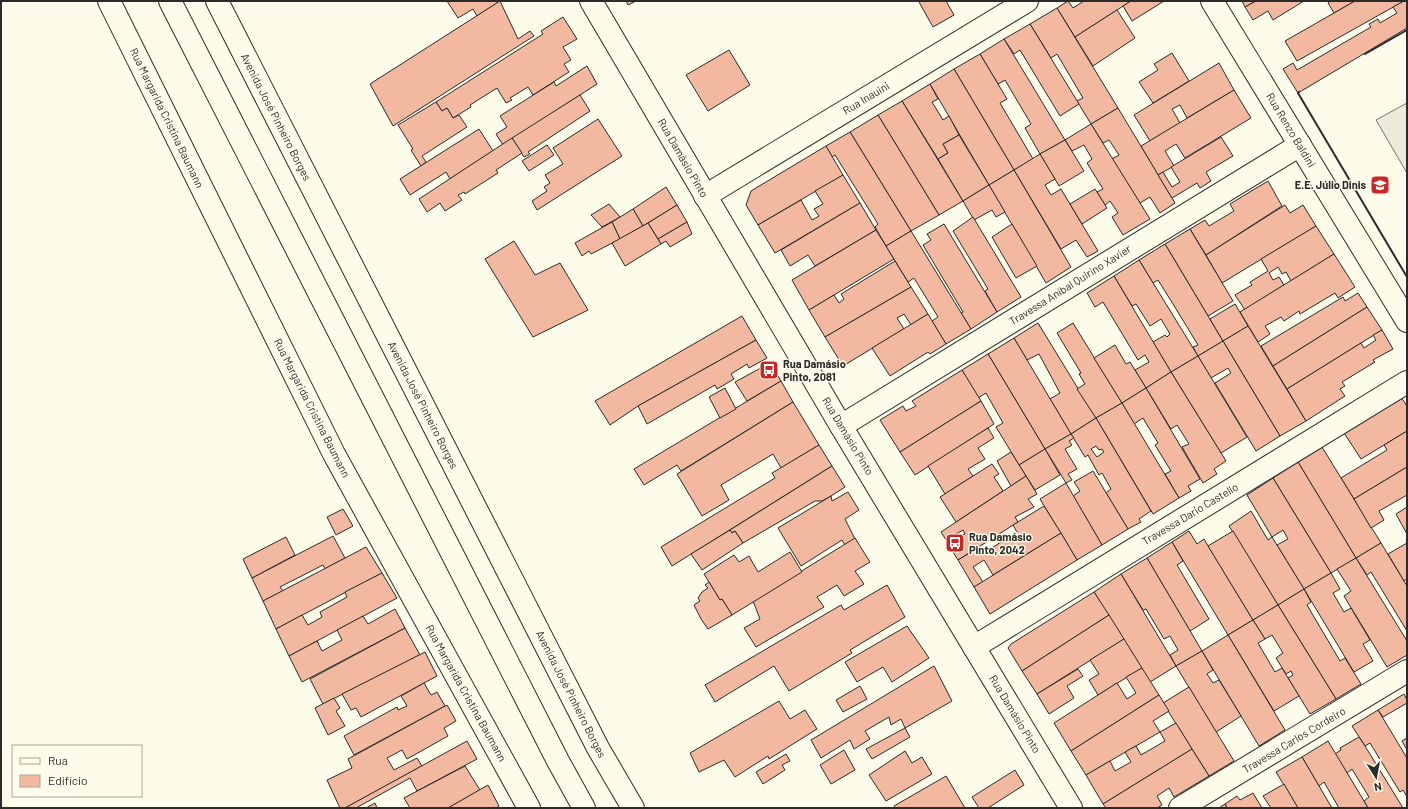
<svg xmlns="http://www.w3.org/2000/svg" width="1408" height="809" viewBox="0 0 1408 809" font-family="Barlow,sans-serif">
<rect width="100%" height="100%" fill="#fdfbea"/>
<polygon fill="#ecebdb" stroke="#74746e" points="1407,103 1407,173 1376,120"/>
<g fill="#f2b8a0" stroke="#2b2b2b" fill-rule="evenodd">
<polygon points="447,1 500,1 477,16 473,9 458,18"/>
<polygon points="500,1 518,39 530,31 534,36 393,126 370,84"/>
<polygon points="626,1 636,1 628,5"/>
<polygon points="920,1 946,1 954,15 933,27 919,2"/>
<polygon points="1068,1 1073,8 1084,1 1131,1 1075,37 1057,8"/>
<polygon points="1131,1 1164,1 1132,21 1123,6"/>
<polygon points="1242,1 1256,1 1245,7"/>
<polygon points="1256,1 1304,1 1273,20 1268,11 1253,20 1245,7"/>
<polygon points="1331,1 1355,1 1334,13 1328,3"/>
<polygon points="1355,1 1404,1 1297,61 1285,41"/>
<polygon points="1404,1 1407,1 1407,28 1298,93 1283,69 1293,63 1297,70 1371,27 1369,24 1378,19 1380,23 1397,13 1393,7"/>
<polygon points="1057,8 1118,108 1091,124 1077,101 1083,98 1057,54 1051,58 1030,24"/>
<polygon points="1117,10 1135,38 1093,66 1075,37"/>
<polygon points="563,17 577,39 563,47 571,60 564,64 569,72 533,95 528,87 510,98 512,100 506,103 497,88 470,105 471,107 453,118 447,108 442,111 436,102 543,34 541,31"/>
<polygon points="1030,24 1079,104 1060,116 1020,50 1014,54 1004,39"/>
<polygon points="1004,39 1065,140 1040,154 1025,128 1031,124 1005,80 998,84 980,54"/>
<polygon points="729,50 750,85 708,111 686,75"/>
<polygon points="1172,53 1189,81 1153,103 1139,82 1158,70 1154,64"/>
<polygon points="980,54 1007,99 1000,103 1033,159 1014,170 954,69"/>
<polygon points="1219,63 1234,90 1187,118 1180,105 1172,109 1180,123 1150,141 1134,115"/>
<polygon points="587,66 597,84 503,145 496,134 507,127 500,116 554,82 556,86"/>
<polygon points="954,69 1014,170 989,185 930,84"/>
<polygon points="930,84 938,99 932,102 943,120 949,116 959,135 943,144 948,153 938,159 902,101"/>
<polygon points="1234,90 1251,118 1185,158 1176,144 1165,151 1174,166 1158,175 1141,146"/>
<polygon points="580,95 590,111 528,152 530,154 524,157 512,138"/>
<polygon points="902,101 963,201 939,215 878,115"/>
<polygon points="436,102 442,111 447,108 453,118 459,115 467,127 422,156 426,162 421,166 411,150 413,149 398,125"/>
<polygon points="1118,108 1175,203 1160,213 1150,197 1140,203 1112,159 1119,155 1109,140 1103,143 1091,124"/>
<polygon points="878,115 939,215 911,231 850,132"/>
<polygon points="598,119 622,156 537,210 532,201 547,191 544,187 550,183 545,175 563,164 553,148"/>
<polygon points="1091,124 1150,219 1123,235 1112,217 1118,213 1110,201 1105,205 1097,192 1103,189 1087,163 1092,159 1084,145 1072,151 1065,140"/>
<polygon points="479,129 493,151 450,179 446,172 410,195 400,179"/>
<polygon points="850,132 911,231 886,246 875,227 878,224 835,155 832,157 826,146"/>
<polygon points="959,135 989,185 963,201 938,159 948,153 943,144"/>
<polygon points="1221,137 1233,156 1206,172 1211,181 1200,188 1197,183 1172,198 1158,175 1163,172 1172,187 1180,182 1171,167"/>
<polygon points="512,138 522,153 496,170 498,173 465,194 464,192 458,195 462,200 445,211 440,203 427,212 419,199"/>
<polygon points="1065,140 1084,171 1059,186 1040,154"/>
<polygon points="547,145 554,155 529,171 522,161"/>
<polygon points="826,146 843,175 758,225 746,205 751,191"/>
<polygon points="1040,154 1055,179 1045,185 1051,195 1061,189 1098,251 1087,257 1076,240 1061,249 1014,170"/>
<polygon points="1014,170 1071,267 1046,283 989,185"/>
<polygon points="843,175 860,203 775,253 758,225 801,200 812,220 819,216 814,209 823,204 815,191"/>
<polygon points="1268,181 1282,206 1206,255 1190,229 1205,220 1209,226 1234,211 1230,204"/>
<polygon points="989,185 1005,212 996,217 992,210 974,220 963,201"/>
<polygon points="666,187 677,205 643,226 633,209"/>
<polygon points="1095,189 1107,208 1082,224 1070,204"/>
<polygon points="860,203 876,230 815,266 808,255 790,266 781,250"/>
<polygon points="609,204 620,217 602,227 591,215"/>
<polygon points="677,205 687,222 658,239 648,223"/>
<polygon points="1285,205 1290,213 1303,205 1316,226 1222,283 1206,255"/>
<polygon points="633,209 643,226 620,239 612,222"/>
<polygon points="973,217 1021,297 997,312 985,291 988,289 953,231"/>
<polygon points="612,222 620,239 591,254 589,251 582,256 575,243"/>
<polygon points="687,222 692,234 670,247 666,241 661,244 658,239"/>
<polygon points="648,223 661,244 625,266 612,243"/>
<polygon points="944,224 997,312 971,329 961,313 963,312 923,245 931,240 927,234"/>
<polygon points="1012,224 1037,266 1016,278 992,237"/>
<polygon points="1316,226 1334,254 1291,281 1286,272 1282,274 1278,267 1269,273 1273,280 1279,277 1284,285 1245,310 1235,295 1252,285 1250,282 1268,271 1261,259"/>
<polygon points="1190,229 1233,301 1208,316 1165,244"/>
<polygon points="876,230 894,259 809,310 792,280"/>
<polygon points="911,231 971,329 946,344 932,321 938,317 914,278 908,282 886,246"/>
<polygon points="514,241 535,275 560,263 588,310 533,337 485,259"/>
<polygon points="1165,244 1223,341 1198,356 1193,347 1198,345 1173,304 1158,280 1153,283 1139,260"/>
<polygon points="1334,254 1355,287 1338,298 1335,293 1300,314 1299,311 1284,321 1281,317 1265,326 1270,334 1258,342 1240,312"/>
<polygon points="1139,260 1198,356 1171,372 1153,342 1165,335 1167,337 1170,334 1161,319 1150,326 1136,304 1132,306 1114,276"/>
<polygon points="895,261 911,287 825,337 809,310 834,295 839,303 844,299 841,294"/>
<polygon points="1114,276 1171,372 1146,388 1135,370 1149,362 1145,355 1138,360 1103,302 1095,307 1087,293"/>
<polygon points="911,287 928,314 911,325 904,314 897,318 904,329 843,366 825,337"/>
<polygon points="1358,293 1367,307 1273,366 1261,346 1343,297 1345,301"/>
<polygon points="1235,304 1248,326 1223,341 1210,319"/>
<polygon points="1367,307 1382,330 1287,389 1273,366"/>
<polygon points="928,314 946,344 930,354 928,352 890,376 872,348"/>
<polygon points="742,316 756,340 638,406 610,425 595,401"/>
<polygon points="1038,323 1096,418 1071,434 1050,399 1060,393 1039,354 1027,360 1014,338"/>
<polygon points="1073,323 1122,403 1096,418 1077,389 1085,384 1079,374 1081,373 1057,333"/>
<polygon points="1248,326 1306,421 1280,436 1223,341"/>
<polygon points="1382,330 1393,349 1373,360 1375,362 1342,382 1345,386 1340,389 1345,396 1306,421 1287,389 1361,343 1364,348 1376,340 1373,335"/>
<polygon points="1014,338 1071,434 1045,449 988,354"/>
<polygon points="756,340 767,358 749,368 747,364 731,374 734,379 717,389 715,385 647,424 638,406"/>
<polygon points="1223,341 1280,436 1256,451 1215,383 1231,373 1228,368 1211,378 1198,356"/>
<polygon points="1115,345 1126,364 1130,362 1146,388 1122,403 1094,358"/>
<polygon points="988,354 1045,449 1019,465 996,427 1003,423 986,393 978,398 962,370"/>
<polygon points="1198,356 1247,437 1221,453 1171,372"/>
<polygon points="770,363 781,381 747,401 735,382"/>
<polygon points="962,370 981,401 900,452 880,420 903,406 906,411 916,406 912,401"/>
<polygon points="1171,372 1226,461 1214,469 1217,474 1203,483 1182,447 1189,444 1177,425 1171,429 1146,388"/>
<polygon points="781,381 793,402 681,471 677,465 644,485 634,469"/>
<polygon points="725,388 736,409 720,418 709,397"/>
<polygon points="1146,388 1200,479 1188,486 1191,491 1179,498 1165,474 1171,471 1155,445 1158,443 1143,418 1134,424 1122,403"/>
<polygon points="1401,397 1407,406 1407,431 1361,459 1344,433"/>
<polygon points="981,401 994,424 915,475 900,452"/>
<polygon points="793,402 819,445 781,468 773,454 721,485 729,500 702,516 677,474"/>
<polygon points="1122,403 1179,498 1153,514 1096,418"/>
<path d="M 1096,418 L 1151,511 L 1139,519 L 1141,522 L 1128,529 L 1106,493 L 1111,489 L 1102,473 L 1099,475 L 1088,455 L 1085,457 L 1071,434 ZM 1096,446 L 1099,450 L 1102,449 L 1104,452 L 1097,457 L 1091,449 Z"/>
<polygon points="988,428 994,438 978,448 985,459 968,469 973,476 945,494 928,466"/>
<polygon points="1407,431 1407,467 1354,499 1341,478 1387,450 1384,445"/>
<polygon points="1071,434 1074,438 1069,441 1072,445 1065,449 1077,469 1068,474 1072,480 1066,483 1045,449"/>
<polygon points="819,445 832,466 672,566 661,547 775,478 772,473"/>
<polygon points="1322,447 1381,543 1356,558 1298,462"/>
<polygon points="1045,449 1060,475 1035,490 1019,465"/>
<polygon points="1011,452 1026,476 1011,486 997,461"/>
<polygon points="1298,462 1356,558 1331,573 1273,478"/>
<polygon points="992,464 999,474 994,477 1003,491 956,522 940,497"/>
<polygon points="832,466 845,487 831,496 822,501 815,501 743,543 735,531 732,533 730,530"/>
<polygon points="1407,467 1407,495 1379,511 1384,520 1371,528 1354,499"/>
<polygon points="1093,471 1128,529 1102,545 1073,496 1080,491 1074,482"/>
<polygon points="1026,476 1037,494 1028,499 1034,507 1015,517 1018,522 958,560 948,544 965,534 963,530 946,540 941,532"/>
<polygon points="1273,478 1331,573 1304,589 1277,545 1288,539 1283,530 1272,537 1247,495"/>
<polygon points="1066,483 1102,545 1077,560 1040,499"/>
<polygon points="848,492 859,510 845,519 855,539 845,545 842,540 801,566 778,528 831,496 832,501"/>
<polygon points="1044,506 1061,533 993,575 984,560 973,567 983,582 974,587 958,560 978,548 982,554 1017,532 1013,525"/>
<polygon points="1407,507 1407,534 1396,514"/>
<polygon points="343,509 353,526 336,535 327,517"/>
<polygon points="1251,511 1268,540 1272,537 1304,589 1278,605 1229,526"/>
<polygon points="730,530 732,533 735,531 743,543 702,570 691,554"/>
<polygon points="1189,531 1197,544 1204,539 1253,620 1228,635 1172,542"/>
<polygon points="1233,531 1278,605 1253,620 1208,546"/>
<polygon points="1061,533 1077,560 990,614 974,587"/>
<polygon points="333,536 345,558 325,569 323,565 280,587 283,591 263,601 252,578"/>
<polygon points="286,537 295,555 252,578 243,559"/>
<polygon points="855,538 870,562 855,571 864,584 844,596 837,585 817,597 824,607 756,647 744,628 760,619 753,601"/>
<polygon points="1172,542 1183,561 1177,565 1209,619 1190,631 1147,558"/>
<polygon points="1381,543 1407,586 1407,631 1371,572 1367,575 1356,558"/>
<polygon points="1407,543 1407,579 1404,581 1388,554"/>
<polygon points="366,547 382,573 276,629 263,601"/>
<polygon points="790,552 802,572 732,615 722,599 720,600 704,574 734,555 739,562 749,556 758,572"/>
<polygon points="1147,558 1202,651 1176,666 1170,655 1178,650 1170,636 1164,639 1146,609 1143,610 1121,574"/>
<polygon points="1356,558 1407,641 1407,655 1387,667 1344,596 1351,591 1337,569"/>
<polygon points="382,573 397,598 289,656 276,629 302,615 308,625 322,617 320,612 347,597 345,592"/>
<polygon points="1331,573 1340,589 1333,593 1344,612 1351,608 1370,640 1363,644 1373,661 1354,672 1304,589"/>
<polygon points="1121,574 1176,666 1150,682 1094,592"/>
<polygon points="709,582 720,600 722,599 732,615 708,629 701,619 694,605 700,601 698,598 702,592 708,588 705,585"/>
<polygon points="887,585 905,617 850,650 852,653 789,691 774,666 715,702 705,685 841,605 844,610"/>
<polygon points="1304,589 1311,602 1307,605 1340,661 1345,658 1361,684 1336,699 1278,605"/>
<polygon points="1094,592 1109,615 1022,671 1008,648 1011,644"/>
<polygon points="1278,605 1336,699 1310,714 1288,678 1293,675 1291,671 1286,674 1276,658 1283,653 1272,635 1265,639 1253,620"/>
<polygon points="395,609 405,628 302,682 289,656 317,641 322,651 342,640 337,630 363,616 368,624"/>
<polygon points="1109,615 1124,639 1037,694 1022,671"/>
<polygon points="1253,620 1265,639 1258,643 1275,672 1282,668 1299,696 1274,711 1228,635"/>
<polygon points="907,626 929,658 892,682 883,667 857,682 845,662"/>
<polygon points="405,628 420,655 323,704 310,679"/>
<polygon points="1228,635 1285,730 1259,746 1202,651"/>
<polygon points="1124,639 1142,668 1098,695 1089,680 1099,674 1090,660"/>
<polygon points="1202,651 1213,670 1207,674 1213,683 1219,680 1241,716 1216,732 1176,666"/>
<polygon points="425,652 437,676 361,717 356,708 351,710 342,694"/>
<polygon points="934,666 952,701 905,728 901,719 891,725 889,717 865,731 870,739 854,749 850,740 821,758 811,740"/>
<polygon points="1142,668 1159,695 1071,751 1054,723 1117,683 1127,699 1136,693 1126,677"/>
<polygon points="1078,669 1083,676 1067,686 1074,698 1049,714 1037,694"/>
<polygon points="424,683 431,695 437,692 445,706 354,755 344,736 397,707 398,710 407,706 401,696"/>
<polygon points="860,686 867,699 843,712 836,700"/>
<polygon points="1189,687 1234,761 1209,776 1163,703"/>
<polygon points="1404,694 1407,700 1407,703 1383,717 1378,710"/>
<polygon points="1159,695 1169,711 1153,721 1160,732 1086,775 1071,751"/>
<polygon points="334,698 340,708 336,711 345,726 328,735 315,708"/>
<polygon points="779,701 790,719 805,710 817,729 769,759 768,756 735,777 724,760 699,772 690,753"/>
<polygon points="447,705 456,721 444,728 448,736 407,759 402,750 387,758 394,770 417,758 422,766 345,808 340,808 327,780 352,768 348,759"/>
<polygon points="1378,710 1407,758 1407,797 1403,790 1400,792 1370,743 1365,746 1352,726"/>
<polygon points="1176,723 1192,749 1103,804 1086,775 1110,761 1115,771 1131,762 1125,752 1136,746 1141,755 1165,741 1160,732"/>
<polygon points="905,728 910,737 872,759 866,749"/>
<polygon points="1359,737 1365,746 1403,808 1368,808 1364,801 1369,797 1352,769 1347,773 1335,754 1341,750 1340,748"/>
<polygon points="1407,738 1407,750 1402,741"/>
<polygon points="467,741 477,759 417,791 410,778 356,808 345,808"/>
<polygon points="1328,741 1364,801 1368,808 1339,808 1324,782 1319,786 1302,757"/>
<polygon points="1192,749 1209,776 1174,797 1169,788 1157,796 1162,805 1157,808 1106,808 1103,804"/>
<polygon points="844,750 855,770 831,784 820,765"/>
<polygon points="905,751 912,763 922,757 932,774 886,801 869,775"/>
<polygon points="786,754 790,761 782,765 785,770 763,784 756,772"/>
<polygon points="1302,757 1319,786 1332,808 1298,808 1276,772"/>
<polygon points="465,766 480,790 448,808 410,808 404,798"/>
<polygon points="1015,770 1024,785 988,808 979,808 972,797"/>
<polygon points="946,776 965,808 895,808 894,806"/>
<polygon points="1284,784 1298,808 1271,808 1263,796"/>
<polygon points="488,785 499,806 496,808 448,808"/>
<polygon points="1253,793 1262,808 1227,808 1225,804 1237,796 1240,800"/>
<polygon points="375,803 377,808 366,808"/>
<polygon points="1225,804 1227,808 1219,808"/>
</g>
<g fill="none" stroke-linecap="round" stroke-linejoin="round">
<g stroke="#2b2b2b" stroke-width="24">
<g id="street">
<polyline points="109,1 334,454 529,808"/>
<polyline points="1212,1 1407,321"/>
<polyline points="705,196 1027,1"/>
<polyline points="841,426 1300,145"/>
<polyline points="974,647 1407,382"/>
<polyline points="1180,808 1407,671"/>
</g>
</g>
<g stroke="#2b2b2b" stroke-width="24">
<polyline id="secondary" points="591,1 841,426 1071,808"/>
</g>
<g stroke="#2b2b2b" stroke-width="24">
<g id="primary">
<polyline points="170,1 558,761 584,808"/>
<polyline points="217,1 598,748 633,808"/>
</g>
</g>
<use href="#street" stroke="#fdfbea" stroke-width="22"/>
<use href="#secondary" stroke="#fdfbea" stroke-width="22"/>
<use href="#primary" stroke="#fdfbea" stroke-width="22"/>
<g stroke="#2b2b2b" stroke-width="2">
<polyline points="1365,54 1407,30"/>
<polyline points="1299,92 1298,93 1407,277"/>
</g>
</g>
<defs>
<g id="school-square" transform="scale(1)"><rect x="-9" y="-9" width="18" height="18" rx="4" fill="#c62828" stroke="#fdfbea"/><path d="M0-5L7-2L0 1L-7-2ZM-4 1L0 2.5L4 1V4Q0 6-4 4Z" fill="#fff"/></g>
<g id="bus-square" transform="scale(1)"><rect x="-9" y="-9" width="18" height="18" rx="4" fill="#c62828" stroke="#fdfbea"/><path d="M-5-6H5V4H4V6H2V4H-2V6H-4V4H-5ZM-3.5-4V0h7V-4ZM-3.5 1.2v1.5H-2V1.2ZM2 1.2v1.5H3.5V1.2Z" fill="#fff"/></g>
</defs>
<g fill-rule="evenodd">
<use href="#school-square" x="1380" y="185"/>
<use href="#bus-square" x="769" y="370"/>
<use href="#bus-square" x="955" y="543"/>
</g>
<g text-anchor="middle" stroke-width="3" stroke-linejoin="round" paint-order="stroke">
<g font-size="11" fill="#2b2b2b" stroke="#fdfbea">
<text transform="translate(866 98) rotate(-31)" y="4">Rua Inauini</text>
<text transform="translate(276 117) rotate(63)" y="4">Avenida José Pinheiro Borges</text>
<text transform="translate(167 118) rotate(64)" y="4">Rua Margarida Cristina Baumann</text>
<text transform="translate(1291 130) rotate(59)" y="4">Rua Renzo Baldini</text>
<text transform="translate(683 158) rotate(60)" y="4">Rua Damásio Pinto</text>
<text transform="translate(1070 285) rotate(-32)" y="4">Travessa Aníbal Quirino Xavier</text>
<text transform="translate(423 405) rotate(63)" y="4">Avenida José Pinheiro Borges</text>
<text transform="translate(312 408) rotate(63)" y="4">Rua Margarida Cristina Baumann</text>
<text transform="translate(848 436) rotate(59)" y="4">Rua Damásio Pinto</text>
<text transform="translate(1190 514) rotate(-31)" y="4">Travessa Dario Castello</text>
<text transform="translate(466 693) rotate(61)" y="4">Rua Margarida Cristina Baumann</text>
<text transform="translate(571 694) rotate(63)" y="4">Avenida José Pinheiro Borges</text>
<text transform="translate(1015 714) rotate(59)" y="4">Rua Damásio Pinto</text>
<text transform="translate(1294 740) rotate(-31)" y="4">Travessa Carlos Cordeiro</text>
</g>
<g font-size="11" font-weight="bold" fill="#2b2b2b" stroke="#fdfbea" text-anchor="start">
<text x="1366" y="189" text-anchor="end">E.E. Júlio Dinis</text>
<text x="783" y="368">Rua Damásio<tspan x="783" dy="13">Pinto, 2081</tspan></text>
<text x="969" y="541">Rua Damásio<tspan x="969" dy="13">Pinto, 2042</tspan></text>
</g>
</g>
<rect width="1408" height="809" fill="none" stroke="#2b2b2b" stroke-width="4"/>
<rect x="12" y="745" width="130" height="52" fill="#fdfbea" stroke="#a9a89e"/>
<rect x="20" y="758" width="20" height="6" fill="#fdfbea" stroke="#a9a89e"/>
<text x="48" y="765" font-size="12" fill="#2b2b2b">Rua</text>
<rect x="20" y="775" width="20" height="12" fill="#f2b8a0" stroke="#a9a89e"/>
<text x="48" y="785" font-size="12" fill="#2b2b2b">Edifício</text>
<g transform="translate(1376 777) rotate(169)" stroke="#fdfbea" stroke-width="3" paint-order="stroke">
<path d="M0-3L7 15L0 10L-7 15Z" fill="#2b2b2b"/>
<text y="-6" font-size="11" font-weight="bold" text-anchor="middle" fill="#2b2b2b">N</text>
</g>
</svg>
